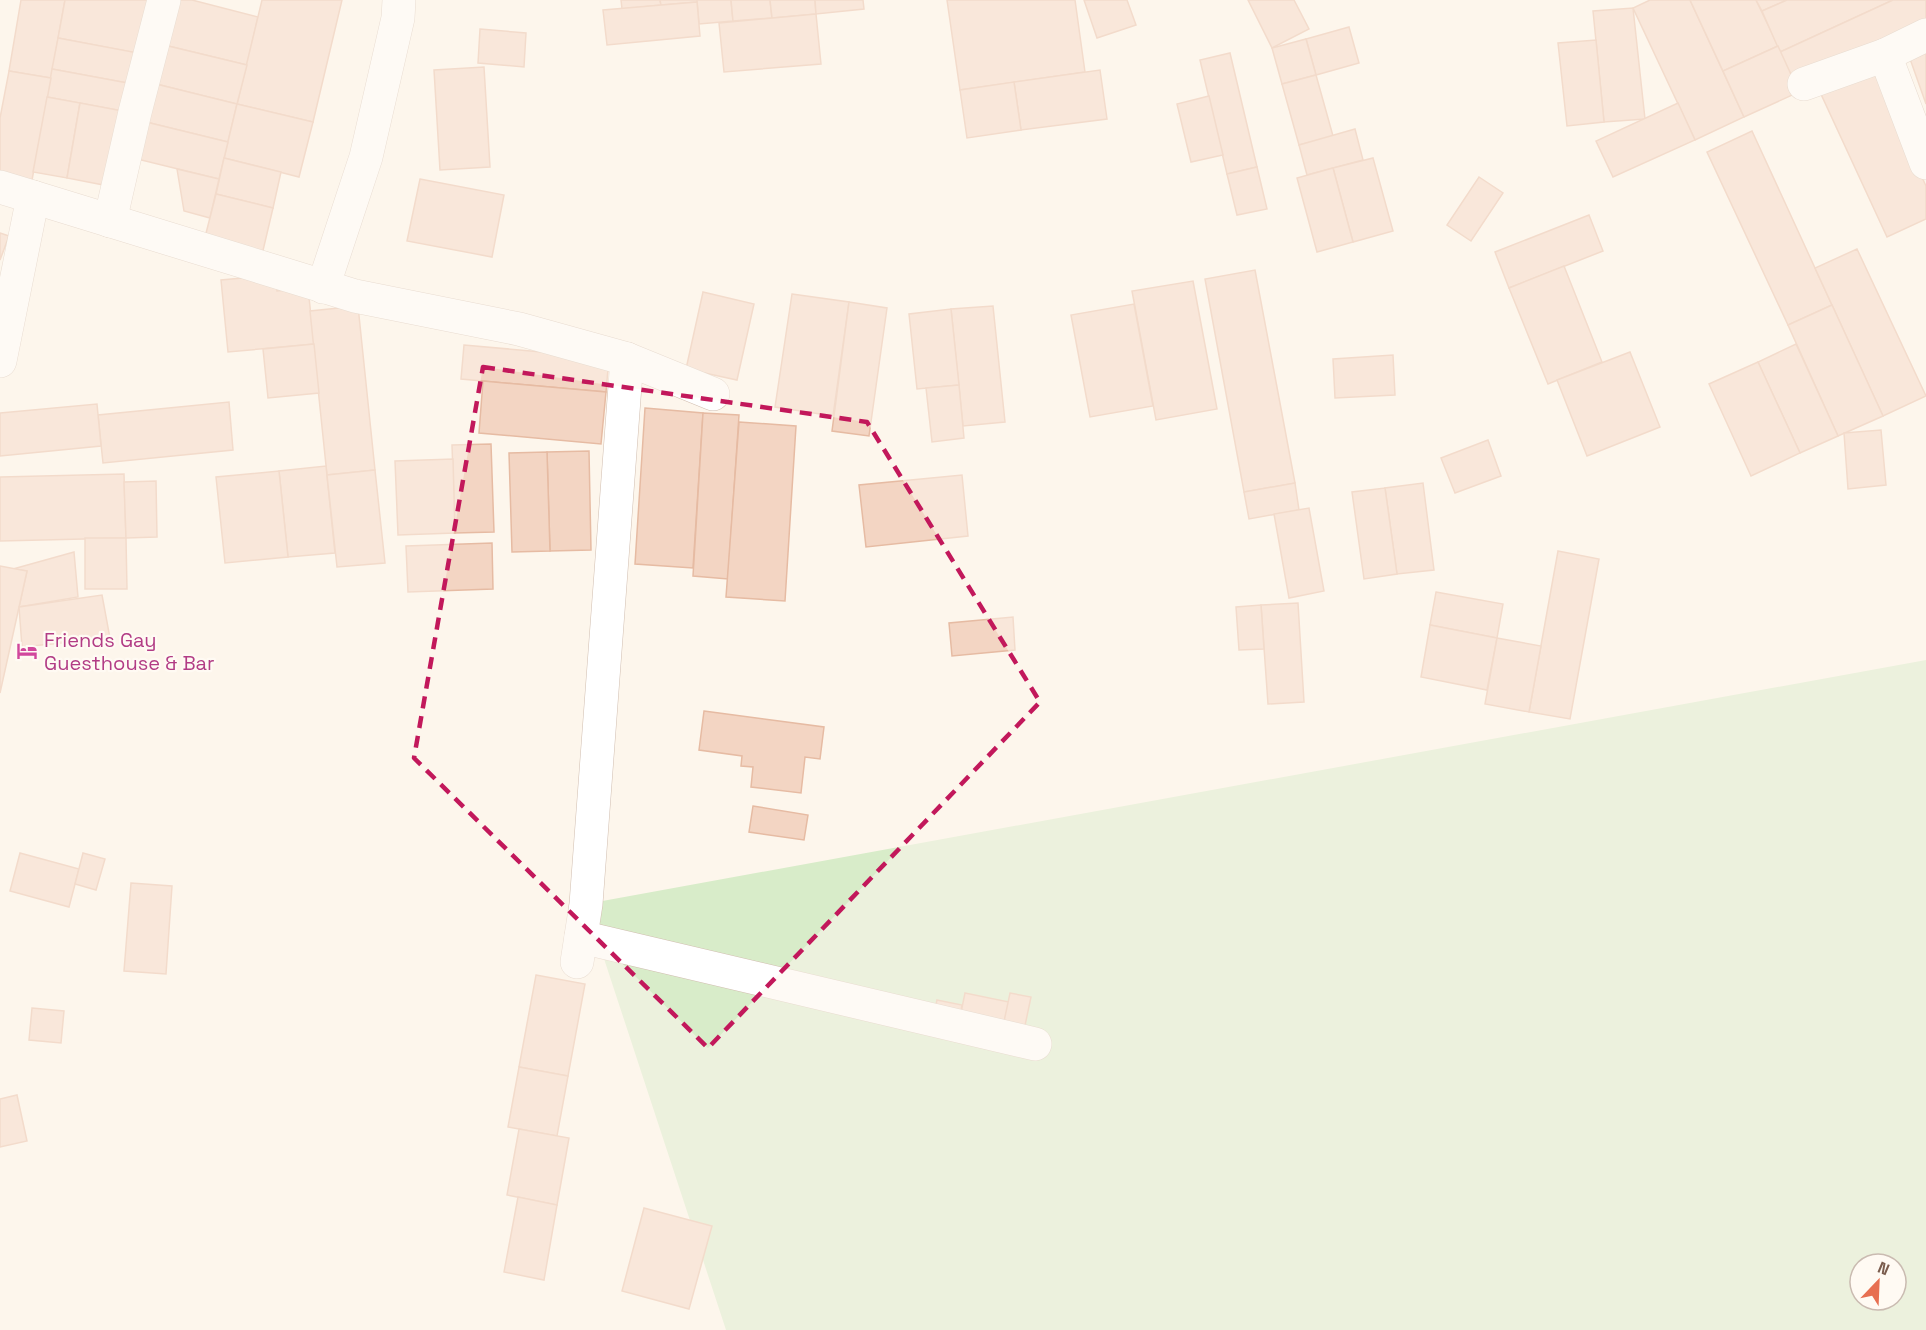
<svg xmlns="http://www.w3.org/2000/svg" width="1926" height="1330" viewBox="0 0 1926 1330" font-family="'Space Grotesk',sans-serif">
<rect width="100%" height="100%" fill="#fdf6ec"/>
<path fill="#d8ecc9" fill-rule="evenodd" d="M 1926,660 L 1926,1330 L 726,1330 L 586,904 ZM 1860,1264 L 1896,1264 L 1896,1300 L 1860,1300 Z"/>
<g fill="#f3d5c3" stroke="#e6bba3" stroke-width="1.5">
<polygon points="21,0 65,0 51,78 9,71"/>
<polygon points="65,0 157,0 147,55 58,38"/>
<polygon points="171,0 192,0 258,17 247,65 160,44"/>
<polygon points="262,0 342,0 313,122 237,104"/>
<polygon points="621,0 660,0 661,5 622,9"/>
<polygon points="660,0 697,0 697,2 661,5"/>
<polygon points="697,0 731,0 733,21 699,24"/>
<polygon points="731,0 770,0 772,18 733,21"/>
<polygon points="770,0 815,0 816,14 772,18"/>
<polygon points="815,0 863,0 864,9 816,14"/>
<polygon points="947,0 1075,0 1085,72 960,90"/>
<polygon points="1084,0 1127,0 1136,25 1097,38"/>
<polygon points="1248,0 1294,0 1309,29 1272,48"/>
<polygon points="1650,0 1690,0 1744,117 1695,140 1633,8"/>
<polygon points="1690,0 1756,0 1778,46 1723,71"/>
<polygon points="1756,0 1787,0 1762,11"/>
<polygon points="1787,0 1893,0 1780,52 1762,11"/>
<polygon points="1893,0 1926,0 1926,26 1796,86 1780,52"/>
<polygon points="697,2 700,36 607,45 603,10"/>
<polygon points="1633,8 1645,119 1604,122 1593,11"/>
<polygon points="816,14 821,64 724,72 719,23"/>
<polygon points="1349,27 1359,63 1316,75 1306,39"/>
<polygon points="480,29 526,33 524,67 478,63"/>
<polygon points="58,38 138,53 133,84 52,69"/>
<polygon points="1306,39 1316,75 1282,84 1272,48"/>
<polygon points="1596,40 1604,122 1567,126 1558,43"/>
<polygon points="160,44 247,65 237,104 152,83"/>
<polygon points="1778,46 1799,92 1744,117 1723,71"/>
<polygon points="1926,50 1926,104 1909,56"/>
<polygon points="1230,53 1257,167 1227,174 1200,60"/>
<polygon points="484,67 490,167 440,170 434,70"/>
<polygon points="1872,68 1926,186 1926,219 1887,237 1820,92"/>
<polygon points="52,69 133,84 128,112 47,97"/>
<polygon points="1100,70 1107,119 1021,130 1014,82"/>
<polygon points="9,71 51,78 32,180 0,174 0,118"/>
<polygon points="1316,75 1333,136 1299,145 1282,84"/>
<polygon points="1014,82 1021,130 967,138 960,90"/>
<polygon points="152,83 237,104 228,142 142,121"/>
<polygon points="1209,96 1223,155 1191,162 1177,104"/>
<polygon points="47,97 80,103 67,178 33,172"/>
<polygon points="80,103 128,112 114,187 67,178"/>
<polygon points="1678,103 1695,140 1613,177 1596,141"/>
<polygon points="237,104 313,122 299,177 224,158"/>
<polygon points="142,121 228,142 219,179 133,158"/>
<polygon points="1355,129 1363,160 1307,175 1299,145"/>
<polygon points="1752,131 1832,305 1788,325 1707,152"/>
<polygon points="224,158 281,172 273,208 216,194"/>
<polygon points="1373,158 1393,231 1353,242 1333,168"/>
<polygon points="1257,167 1267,209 1237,215 1227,174"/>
<polygon points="1333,168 1353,242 1317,252 1297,178"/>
<polygon points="177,169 219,179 210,218 184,211"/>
<polygon points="1479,177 1503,193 1471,241 1447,225"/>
<polygon points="420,179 504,195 492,257 407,241"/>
<polygon points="216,194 273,208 261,259 203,245"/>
<polygon points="1589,215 1603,251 1509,288 1495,252"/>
<polygon points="0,233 9,236 0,260"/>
<polygon points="1857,249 1926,396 1883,416 1815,268"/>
<polygon points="1564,266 1602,362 1548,384 1509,288"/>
<polygon points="1255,270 1295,483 1244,492 1205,279"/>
<polygon points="275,275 277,291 308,288 314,344 228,352 221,280"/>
<polygon points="1193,281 1217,409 1156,420 1132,291"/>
<polygon points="703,292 754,304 737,380 686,369"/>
<polygon points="792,294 849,302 833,416 775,407"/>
<polygon points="849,302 887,308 869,436 832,431"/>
<polygon points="1134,304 1153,406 1090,417 1071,315"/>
<polygon points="1832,305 1883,416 1838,436 1788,325"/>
<polygon points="358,306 375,470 327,475 310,311"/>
<polygon points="993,306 1005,422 963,426 951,309"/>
<polygon points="951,309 959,385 917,389 909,314"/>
<polygon points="314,344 319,393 268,398 263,349"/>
<polygon points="1796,344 1838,436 1800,453 1758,362"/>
<polygon points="464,345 609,358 606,392 461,379"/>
<polygon points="1630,352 1660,427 1587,456 1557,380"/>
<polygon points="1393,355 1395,395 1335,398 1333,359"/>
<polygon points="1758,362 1800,453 1751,476 1709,384"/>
<polygon points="483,381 606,392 601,444 479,433"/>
<polygon points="959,385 964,438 932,442 926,388"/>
<polygon points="229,402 233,450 103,463 98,415"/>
<polygon points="97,404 101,446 0,456 0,413"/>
<polygon points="645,408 703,413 693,568 635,564"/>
<polygon points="703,413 739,415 728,579 693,576"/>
<polygon points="739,422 796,426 785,601 726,597"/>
<polygon points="1881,430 1886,485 1848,489 1844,433"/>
<polygon points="1488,440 1501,476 1455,493 1441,458"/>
<polygon points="491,444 494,532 455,533 452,445"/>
<polygon points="589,451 591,550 550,551 547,452"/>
<polygon points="547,452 550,551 512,552 509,453"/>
<polygon points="453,459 455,533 398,535 395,461"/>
<polygon points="326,466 335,553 288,557 279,471"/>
<polygon points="375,470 385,563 337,567 327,475"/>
<polygon points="279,471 288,557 225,563 216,477"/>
<polygon points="124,474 126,538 0,541 0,477"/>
<polygon points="962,475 968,536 866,547 859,485"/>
<polygon points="156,481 157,537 126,538 124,482"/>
<polygon points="1295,483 1299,510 1249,519 1244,492"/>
<polygon points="1423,483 1434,570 1397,574 1385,488"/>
<polygon points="1385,488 1397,574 1364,579 1352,492"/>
<polygon points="1309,508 1324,591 1289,598 1274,514"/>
<polygon points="85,538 126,538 127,589 85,589"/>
<polygon points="492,543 493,589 408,592 406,546"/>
<polygon points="1558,551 1599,559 1570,719 1529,712"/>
<polygon points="74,552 78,597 19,607 27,571 13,569"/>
<polygon points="0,566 27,571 0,693"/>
<polygon points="1436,592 1503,604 1497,638 1430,625"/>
<polygon points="102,595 110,638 22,647 19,607"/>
<polygon points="1298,603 1304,702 1268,704 1261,605"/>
<polygon points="1261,605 1264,649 1239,650 1236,607"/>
<polygon points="1013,617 1015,650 952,656 949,623"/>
<polygon points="1430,625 1497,638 1487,690 1421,677"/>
<polygon points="1497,638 1541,646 1529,712 1485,704"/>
<polygon points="704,711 824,727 820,759 805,757 801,793 751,787 753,767 741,766 742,756 699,750"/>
<polygon points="753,806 808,815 804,840 749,832"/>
<polygon points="20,853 79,869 69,907 10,891"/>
<polygon points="83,853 105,859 96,890 75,884"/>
<polygon points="131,883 172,886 166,974 124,971"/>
<polygon points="536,975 585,984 568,1076 519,1067"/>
<polygon points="965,993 1009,1002 1002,1031 959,1022"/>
<polygon points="1010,993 1031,997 1023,1035 1002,1031"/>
<polygon points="937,1000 962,1005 959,1022 933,1017"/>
<polygon points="32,1008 64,1011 61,1043 29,1040"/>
<polygon points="519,1067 568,1076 557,1136 508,1127"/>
<polygon points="17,1095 27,1141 0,1147 0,1099"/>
<polygon points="519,1129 569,1138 557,1205 507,1195"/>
<polygon points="518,1197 557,1205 544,1280 504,1272"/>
<polygon points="644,1208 712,1226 689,1309 622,1291"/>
</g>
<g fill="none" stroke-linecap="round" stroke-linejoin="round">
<g stroke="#d1beb0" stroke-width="34">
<g id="minor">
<polyline points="1926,35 1885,55 1926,163"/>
<polyline points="1804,84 1885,55"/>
<polyline points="0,187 33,197 0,361"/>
<polyline points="33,197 355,296 519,329 627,359 713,394"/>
<polyline points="110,221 135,112 164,0"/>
<polyline points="323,287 366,157 398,18 399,0"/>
<polyline points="581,937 1035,1044"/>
<polyline points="577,962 586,904 627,359"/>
</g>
</g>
<use href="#minor" stroke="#fff" stroke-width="33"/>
</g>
<path d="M0 0H1926V1330H0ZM 483,367 L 867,422 L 1040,702 L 708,1048 L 414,758 Z" fill="#fdf6ec" fill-opacity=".55" fill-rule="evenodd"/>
<path fill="none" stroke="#c2185b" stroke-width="4.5" stroke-dasharray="12 8" stroke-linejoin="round" d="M 483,367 L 867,422 L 1040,702 L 708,1048 L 414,758 Z"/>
<defs>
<g id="hotel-bare" transform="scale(1.62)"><path d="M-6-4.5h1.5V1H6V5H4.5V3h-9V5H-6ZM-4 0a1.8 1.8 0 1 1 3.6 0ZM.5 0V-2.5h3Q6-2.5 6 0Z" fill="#d1479c" stroke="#fffaf3" stroke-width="2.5" paint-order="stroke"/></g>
</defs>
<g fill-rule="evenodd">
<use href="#hotel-bare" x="27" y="651"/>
</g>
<g text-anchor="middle" stroke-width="4.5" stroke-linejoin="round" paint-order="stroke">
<g font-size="20" fill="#b23c85" stroke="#fffaf3" text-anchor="start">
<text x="44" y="647">Friends Gay<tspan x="44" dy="23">Guesthouse &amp; Bar</tspan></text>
</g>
</g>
<g transform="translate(1878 1282) rotate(23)"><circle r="28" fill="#fffaf3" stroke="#cabbb1" stroke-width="1.5"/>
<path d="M0-4.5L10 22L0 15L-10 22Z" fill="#e76f51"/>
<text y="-9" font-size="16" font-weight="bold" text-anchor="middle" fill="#7a5c4d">N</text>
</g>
</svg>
